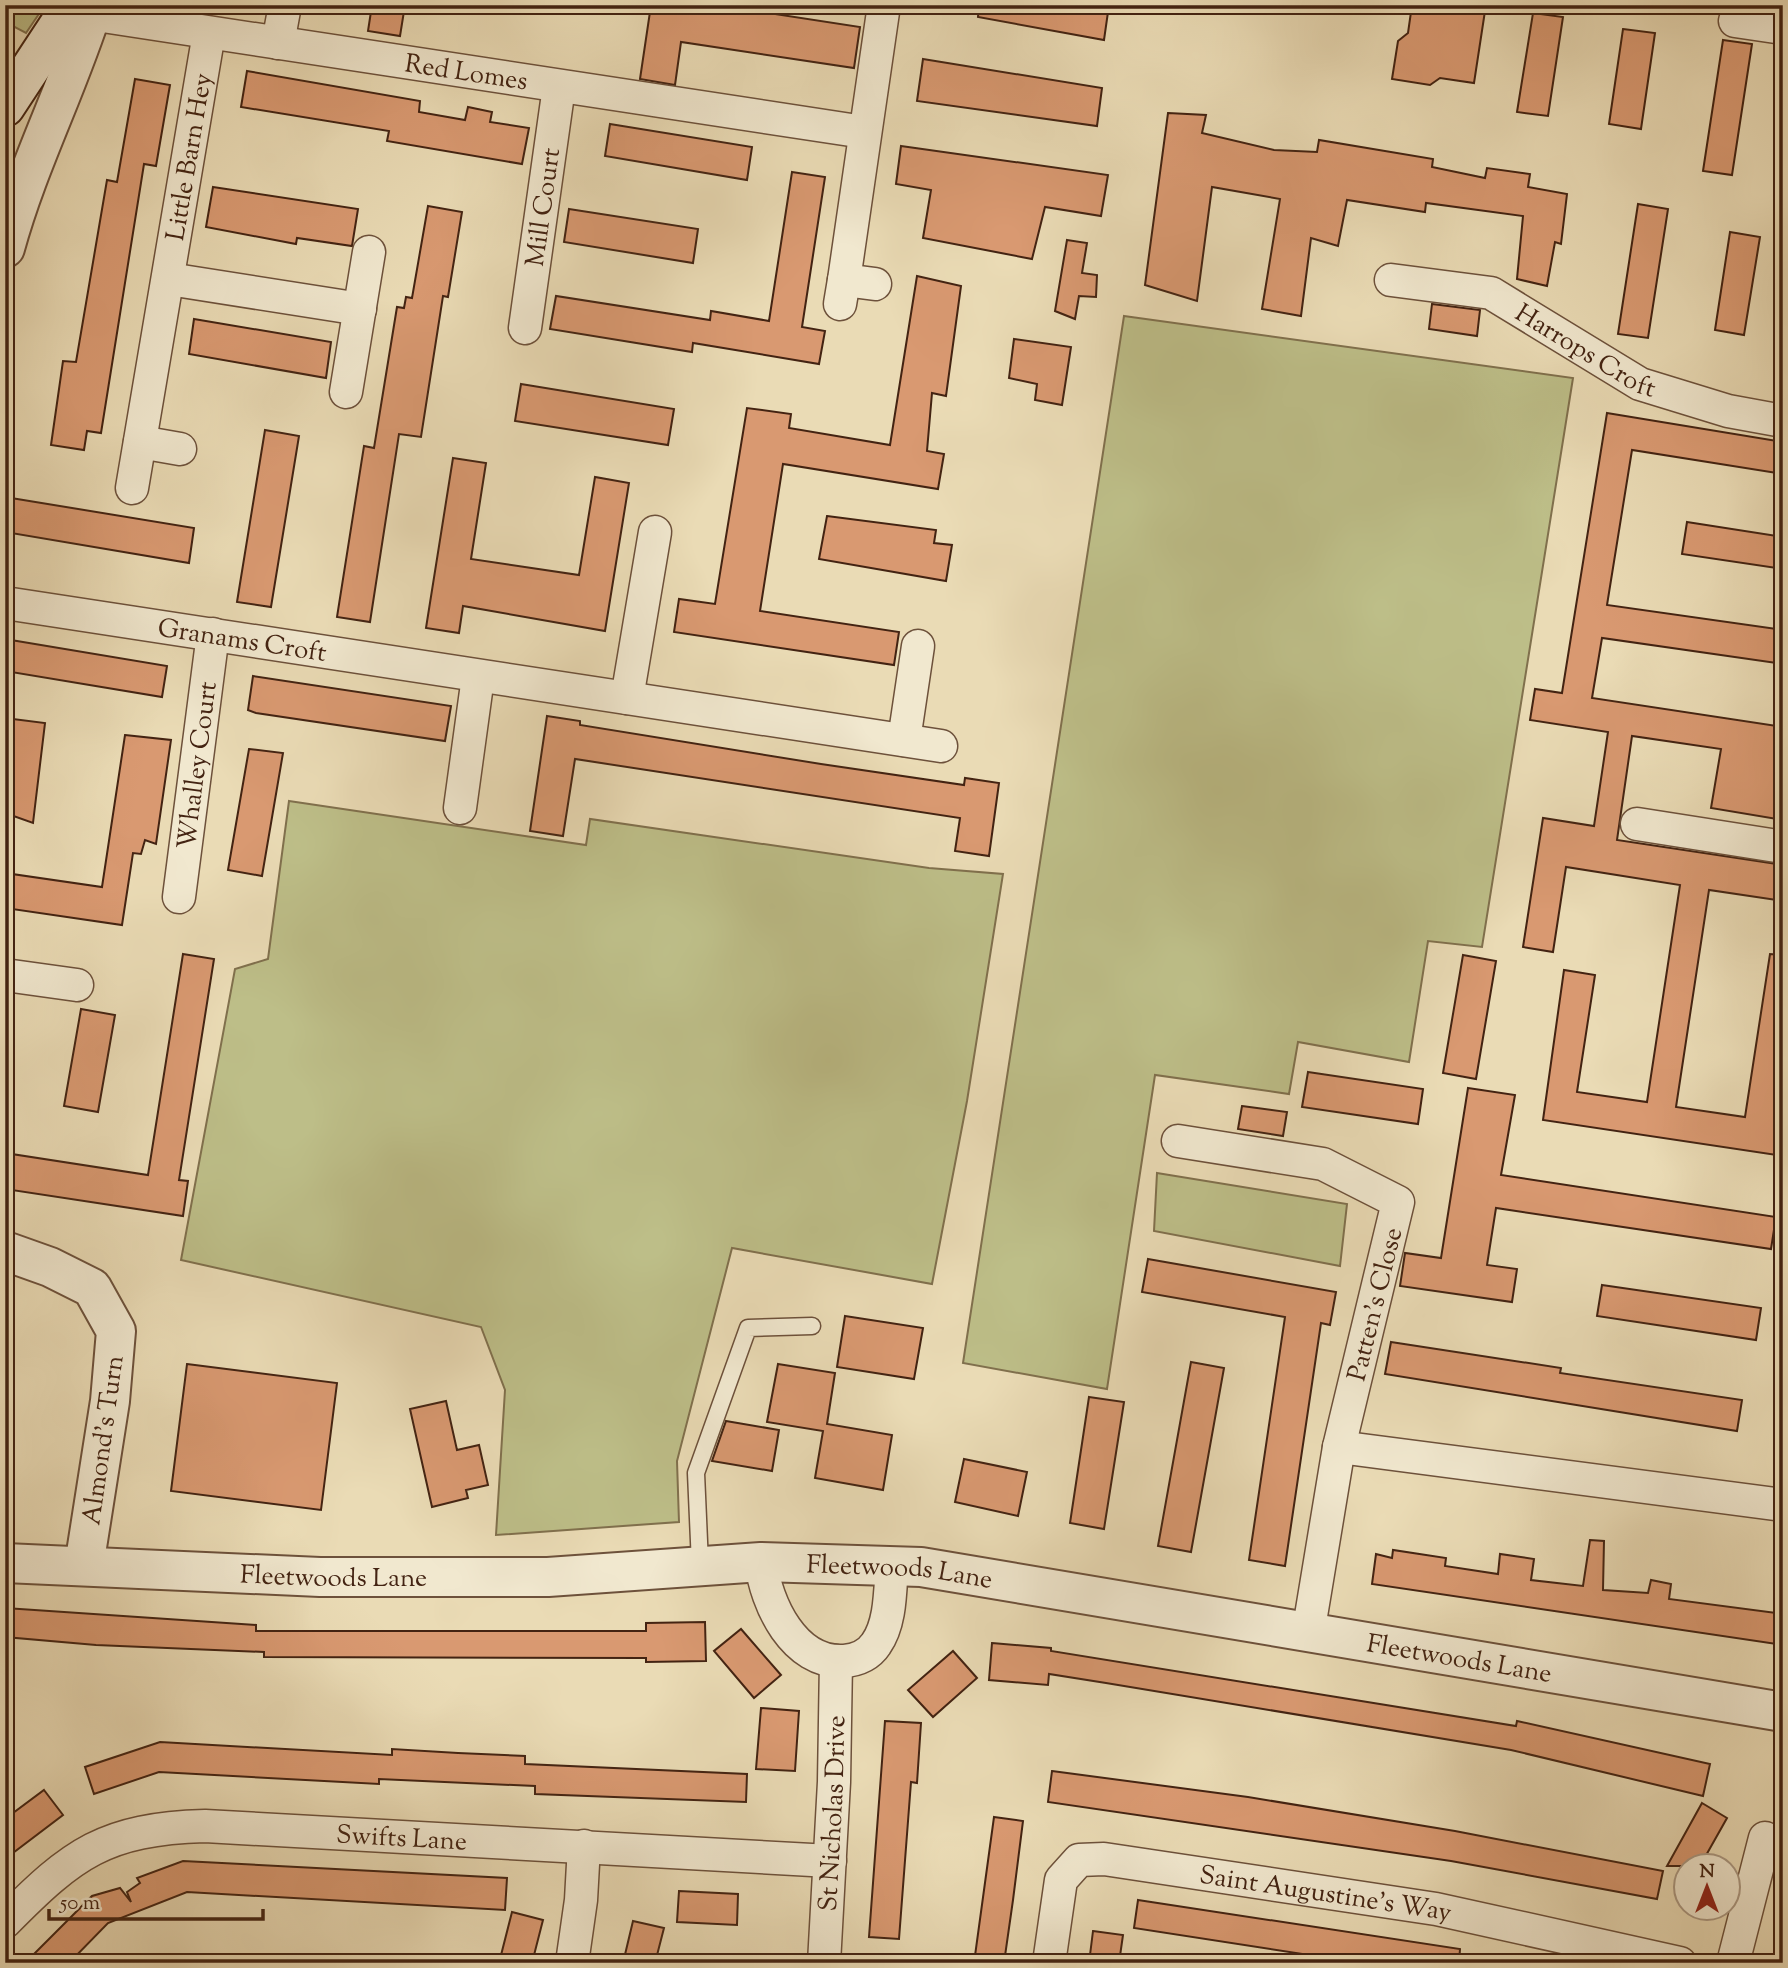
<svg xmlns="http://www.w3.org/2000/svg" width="1788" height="1968" viewBox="0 0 1788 1968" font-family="'Sorts Mill Goudy',serif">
<rect width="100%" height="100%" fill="#eadbb5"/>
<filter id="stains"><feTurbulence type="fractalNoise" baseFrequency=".00286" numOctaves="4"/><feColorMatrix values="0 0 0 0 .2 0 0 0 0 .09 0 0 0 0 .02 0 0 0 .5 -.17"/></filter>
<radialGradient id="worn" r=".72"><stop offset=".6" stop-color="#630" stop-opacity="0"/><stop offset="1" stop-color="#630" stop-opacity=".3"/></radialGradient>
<g fill="#bdbe88" stroke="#80704d" stroke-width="2">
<polygon points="5,5 45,5 26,33 5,22"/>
<polygon points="1124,316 1573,378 1482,947 1428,941 1409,1062 1298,1042 1289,1094 1155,1075 1107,1389 963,1363"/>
<polygon points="289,801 586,845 590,819 929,868 1003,874 967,1101 932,1284 732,1248 677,1461 679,1522 496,1535 505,1390 481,1327 181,1260 235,969 268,959"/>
<polygon points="1157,1173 1347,1204 1340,1266 1154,1231"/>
</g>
<g fill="#d99971" stroke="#432312" stroke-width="2">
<polygon points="372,5 405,5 400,36 368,31"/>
<polygon points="651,5 717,5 860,27 854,68 681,42 675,85 640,79"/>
<polygon points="979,5 1109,5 1104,40 978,17"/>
<polygon points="1412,5 1452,5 1485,11 1474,83 1440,78 1430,85 1392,79 1398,41 1408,33"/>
<polygon points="1533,13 1563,17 1548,116 1517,112"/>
<polygon points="1623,29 1655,33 1641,129 1609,124"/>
<polygon points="1723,40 1752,44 1732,175 1703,171"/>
<polygon points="923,59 1102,88 1097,126 917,101"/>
<polygon points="247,71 420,101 419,112 465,120 468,107 492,112 490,122 529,128 522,164 387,141 389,131 241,107"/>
<polygon points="135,79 170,85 156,166 144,164 101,433 87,431 84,450 51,445 63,361 76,362 107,180 117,182"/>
<polygon points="1168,113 1206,115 1202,133 1274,150 1317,152 1319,140 1433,159 1432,167 1485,178 1487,168 1530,174 1528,187 1567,194 1561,244 1555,242 1547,286 1517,279 1523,216 1426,203 1425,212 1347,200 1338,246 1311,238 1301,316 1262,309 1280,199 1212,187 1197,301 1145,285"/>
<polygon points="610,124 752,147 747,180 605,156"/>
<polygon points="901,146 1108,175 1101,216 1045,207 1032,259 923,238 931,190 896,184"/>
<polygon points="792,172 825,177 802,327 825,331 819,364 693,343 692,352 550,329 556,296 710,320 711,311 769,321"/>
<polygon points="213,187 358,209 352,246 297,238 296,244 206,227"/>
<polygon points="1638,204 1668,209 1648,338 1618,334"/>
<polygon points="428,206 462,212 448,297 443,296 421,437 399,434 370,622 337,617 364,446 374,448 397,307 404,308 406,297 412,298"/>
<polygon points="569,209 698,229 693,263 564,242"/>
<polygon points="1730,232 1760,237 1744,335 1715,330"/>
<polygon points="1067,240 1087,243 1082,273 1097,275 1096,297 1079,296 1075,319 1055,311"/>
<polygon points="917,276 961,286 946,396 932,393 927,451 944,454 938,489 783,464 760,611 899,632 894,665 674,632 679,599 715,604 747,408 791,414 789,428 890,445"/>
<polygon points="1432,304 1480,310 1477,336 1429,329"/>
<polygon points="194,319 331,342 326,378 189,354"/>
<polygon points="1014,339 1071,347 1062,405 1035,400 1037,384 1009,378"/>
<polygon points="521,384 674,409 668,445 515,421"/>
<polygon points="1607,413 1783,442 1783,474 1632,450 1607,605 1783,630 1783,664 1602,638 1592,698 1783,727 1783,820 1711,808 1721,749 1632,736 1617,840 1783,865 1783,901 1709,890 1676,1107 1745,1117 1770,954 1783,955 1783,1073 1775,1122 1783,1123 1783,1156 1543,1120 1564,970 1595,975 1577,1092 1647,1102 1680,885 1566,867 1553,952 1523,947 1543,818 1594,826 1608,732 1530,720 1535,689 1562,693"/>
<polygon points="265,430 299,436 271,607 237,602"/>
<polygon points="453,458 486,463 471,559 579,575 595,477 629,483 605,631 463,606 459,633 426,628"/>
<polygon points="5,497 194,528 189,563 5,532"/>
<polygon points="827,516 936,530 934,543 952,545 946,581 819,559"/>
<polygon points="1687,522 1783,537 1783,569 1682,554"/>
<polygon points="5,639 167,666 162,697 5,671"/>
<polygon points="253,676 451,706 445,741 256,713 248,710"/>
<polygon points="547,716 580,721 580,725 821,764 964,785 965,778 999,783 989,856 955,851 960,818 575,759 563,836 530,831"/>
<polygon points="5,718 45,723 33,823 5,813"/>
<polygon points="125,735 171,740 156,844 145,840 141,854 133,853 122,925 5,908 5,873 102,887"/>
<polygon points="249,749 283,753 262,876 228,870"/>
<polygon points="183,954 214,959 179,1180 188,1181 183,1216 5,1189 5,1153 148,1175"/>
<polygon points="1463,955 1496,961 1476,1079 1443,1073"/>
<polygon points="81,1009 115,1015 98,1112 64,1106"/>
<polygon points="1308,1072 1423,1089 1418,1124 1302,1107"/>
<polygon points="1468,1088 1515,1095 1501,1175 1776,1217 1771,1249 1496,1208 1487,1265 1517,1269 1512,1302 1400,1286 1405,1253 1441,1258"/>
<polygon points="1242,1106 1287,1112 1283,1136 1238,1129"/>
<polygon points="1148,1259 1336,1292 1330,1325 1321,1323 1285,1566 1249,1560 1285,1317 1142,1292"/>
<polygon points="1602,1285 1761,1308 1756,1340 1597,1316"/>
<polygon points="845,1316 923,1328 914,1379 837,1367"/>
<polygon points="1391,1342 1561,1368 1560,1373 1742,1400 1737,1431 1385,1374"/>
<polygon points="1191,1362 1224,1368 1191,1552 1158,1546"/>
<polygon points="187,1364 337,1383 321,1510 171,1491"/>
<polygon points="778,1364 835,1373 827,1424 892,1435 883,1490 815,1478 823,1431 767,1422"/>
<polygon points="1089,1397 1124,1402 1104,1529 1070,1523"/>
<polygon points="446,1401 457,1450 479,1445 488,1485 466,1490 468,1498 432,1507 410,1409"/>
<polygon points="726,1421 779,1430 772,1471 712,1461"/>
<polygon points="964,1459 1027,1472 1018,1516 955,1502"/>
<polygon points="1590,1540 1604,1541 1603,1590 1648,1593 1651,1580 1671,1584 1669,1599 1783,1614 1783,1645 1372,1584 1376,1554 1392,1558 1393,1550 1446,1558 1445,1566 1498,1574 1500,1554 1534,1559 1531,1580 1583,1586"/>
<polygon points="5,1608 256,1625 256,1631 646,1631 646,1623 705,1622 706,1661 646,1662 646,1658 264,1657 264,1652 96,1645 5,1637"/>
<polygon points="741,1629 781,1675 754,1698 714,1651"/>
<polygon points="992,1643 1051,1648 1051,1651 1516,1726 1517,1721 1710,1764 1703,1796 1511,1750 1106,1683 1049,1674 1048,1685 989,1680"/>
<polygon points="953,1651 977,1678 933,1717 908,1690"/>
<polygon points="761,1708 799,1711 795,1771 756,1769"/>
<polygon points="885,1721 921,1723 917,1783 911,1782 899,1939 869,1937"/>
<polygon points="160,1742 392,1755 392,1749 458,1753 525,1756 525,1764 747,1774 746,1802 535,1794 535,1786 379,1779 379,1784 159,1772 94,1794 85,1767"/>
<polygon points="1052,1771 1248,1797 1455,1831 1663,1871 1657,1899 1451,1861 1048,1802"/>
<polygon points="44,1790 63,1815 5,1859 5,1819"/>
<polygon points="1702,1803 1727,1818 1700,1866 1667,1866"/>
<polygon points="994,1817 1023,1821 1013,1900 1004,1963 974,1963"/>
<polygon points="183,1861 507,1878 505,1910 187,1892 108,1923 69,1963 25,1963 92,1896 120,1888 131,1902 127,1892 140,1883 137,1878"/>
<polygon points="679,1891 738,1894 737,1925 677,1922"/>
<polygon points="1138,1900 1460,1949 1459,1963 1342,1963 1342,1960 1134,1928"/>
<polygon points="512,1912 543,1920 532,1963 499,1963"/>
<polygon points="633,1921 664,1928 655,1963 623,1963"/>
<polygon points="1093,1931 1123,1935 1119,1963 1089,1963"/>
</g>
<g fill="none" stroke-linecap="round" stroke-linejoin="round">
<g stroke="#6d513b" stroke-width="19">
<polyline id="service" points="700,1564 696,1473 748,1328 812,1326"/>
</g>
<g stroke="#6d513b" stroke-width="35">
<g id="minor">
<path id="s1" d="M 70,11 L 864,132"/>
<polyline points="1735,21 1783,28"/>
<polyline points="278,43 285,5"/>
<polyline points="169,279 360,309"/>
<polyline points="844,280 884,5"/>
<path id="s2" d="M 1391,280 L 1491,293 L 1640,384 L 1728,411 L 1783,421"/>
<polyline points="840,304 844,280 875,284"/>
<path id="s3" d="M 525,328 L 559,87"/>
<polyline points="346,392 369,252"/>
<polyline points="140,442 180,449"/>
<path id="s4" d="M 132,488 L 209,33"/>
<path id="s5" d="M 5,603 L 941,746"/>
<polyline points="627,698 655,532"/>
<polyline points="904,740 918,646"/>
<polyline points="460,808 478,677"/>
<polyline points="1637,824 1783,847"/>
<path id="s6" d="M 179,897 L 213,634"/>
<polyline points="5,975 77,985"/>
<polyline points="1178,1141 1323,1164 1398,1202 1339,1447 1308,1634"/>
<polyline points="1339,1447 1783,1505"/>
<path d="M 761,1562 C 766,1604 794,1664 844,1661 C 857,1660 868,1656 876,1644 C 891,1623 890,1590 892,1564"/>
<path id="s7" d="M 5,1922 C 73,1853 105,1829 205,1826 L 830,1861"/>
<polyline points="572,1963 581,1900 584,1846"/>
<path id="s8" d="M 824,1963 L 834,1782 L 836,1661"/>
<path id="s9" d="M 1049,1963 L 1061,1880 L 1079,1860 L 1104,1859 L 1436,1909 L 1680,1963"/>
<polyline points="1733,1963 1765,1838"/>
</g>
</g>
<g stroke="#6d513b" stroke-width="42">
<g id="tertiary">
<path d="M 5,248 C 28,164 68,88 94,5"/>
<polyline points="5,1251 50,1267 92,1288 116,1331 110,1401 84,1566"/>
<path id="s10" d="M 5,1563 L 320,1577 L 548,1577 L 761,1562 L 921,1567 L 1783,1712"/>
</g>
</g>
<g stroke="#432312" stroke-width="42">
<polyline id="secondary" points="5,107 72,5"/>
</g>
<use href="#service" stroke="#f1e8cf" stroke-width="16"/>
<use href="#minor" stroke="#f1e8cf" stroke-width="32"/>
<use href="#tertiary" stroke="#f1e8cf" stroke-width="38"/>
<use href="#secondary" stroke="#f1e8cf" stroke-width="38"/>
</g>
<g text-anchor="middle" stroke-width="6" stroke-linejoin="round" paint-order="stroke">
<g font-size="26" fill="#432312" stroke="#f1e8cf">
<text dy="9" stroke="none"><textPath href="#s1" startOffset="401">Red Lomes</textPath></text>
<text dy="9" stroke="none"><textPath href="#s4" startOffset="336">Little Barn Hey</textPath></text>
<text dy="9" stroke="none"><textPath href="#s3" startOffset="122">Mill Court</textPath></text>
<text dy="9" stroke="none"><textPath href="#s2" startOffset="212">Harrops Croft</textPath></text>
<text dy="9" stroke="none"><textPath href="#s5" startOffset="240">Granams Croft</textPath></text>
<text dy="9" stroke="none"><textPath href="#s6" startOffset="133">Whalley Court</textPath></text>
<text transform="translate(1374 1304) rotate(-76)" y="9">Patten's Close</text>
<text transform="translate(102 1440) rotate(-82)" y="9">Almond's Turn</text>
<text dy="9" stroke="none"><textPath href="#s10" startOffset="896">Fleetwoods Lane</textPath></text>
<text dy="9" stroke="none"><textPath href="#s10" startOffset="329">Fleetwoods Lane</textPath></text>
<text dy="9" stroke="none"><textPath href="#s10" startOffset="1463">Fleetwoods Lane</textPath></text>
<text dy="9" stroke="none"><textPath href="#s8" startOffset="150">St Nicholas Drive</textPath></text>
<text dy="9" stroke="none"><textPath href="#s7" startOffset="427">Swifts Lane</textPath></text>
<text dy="9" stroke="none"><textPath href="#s9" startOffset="360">Saint Augustine's Way</textPath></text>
</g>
</g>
<rect width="1788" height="1968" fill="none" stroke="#eadbb5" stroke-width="28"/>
<rect x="7" y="7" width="1774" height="1954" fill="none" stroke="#432312" stroke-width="3.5"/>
<rect x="14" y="14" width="1760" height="1940" fill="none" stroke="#432312" stroke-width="2"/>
<g transform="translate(1707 1887)"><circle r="33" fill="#f1e8cf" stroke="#ab9983" stroke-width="2"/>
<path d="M0-5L12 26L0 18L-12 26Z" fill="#8f2418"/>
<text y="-10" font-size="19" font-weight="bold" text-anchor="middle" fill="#432312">N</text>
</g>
<path d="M49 1909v10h214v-10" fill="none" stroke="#432312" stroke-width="3.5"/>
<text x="60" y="1909" font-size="21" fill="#432312" stroke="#f1e8cf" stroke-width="5" paint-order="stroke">50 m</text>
<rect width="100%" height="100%" filter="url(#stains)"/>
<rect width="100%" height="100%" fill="url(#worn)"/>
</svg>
